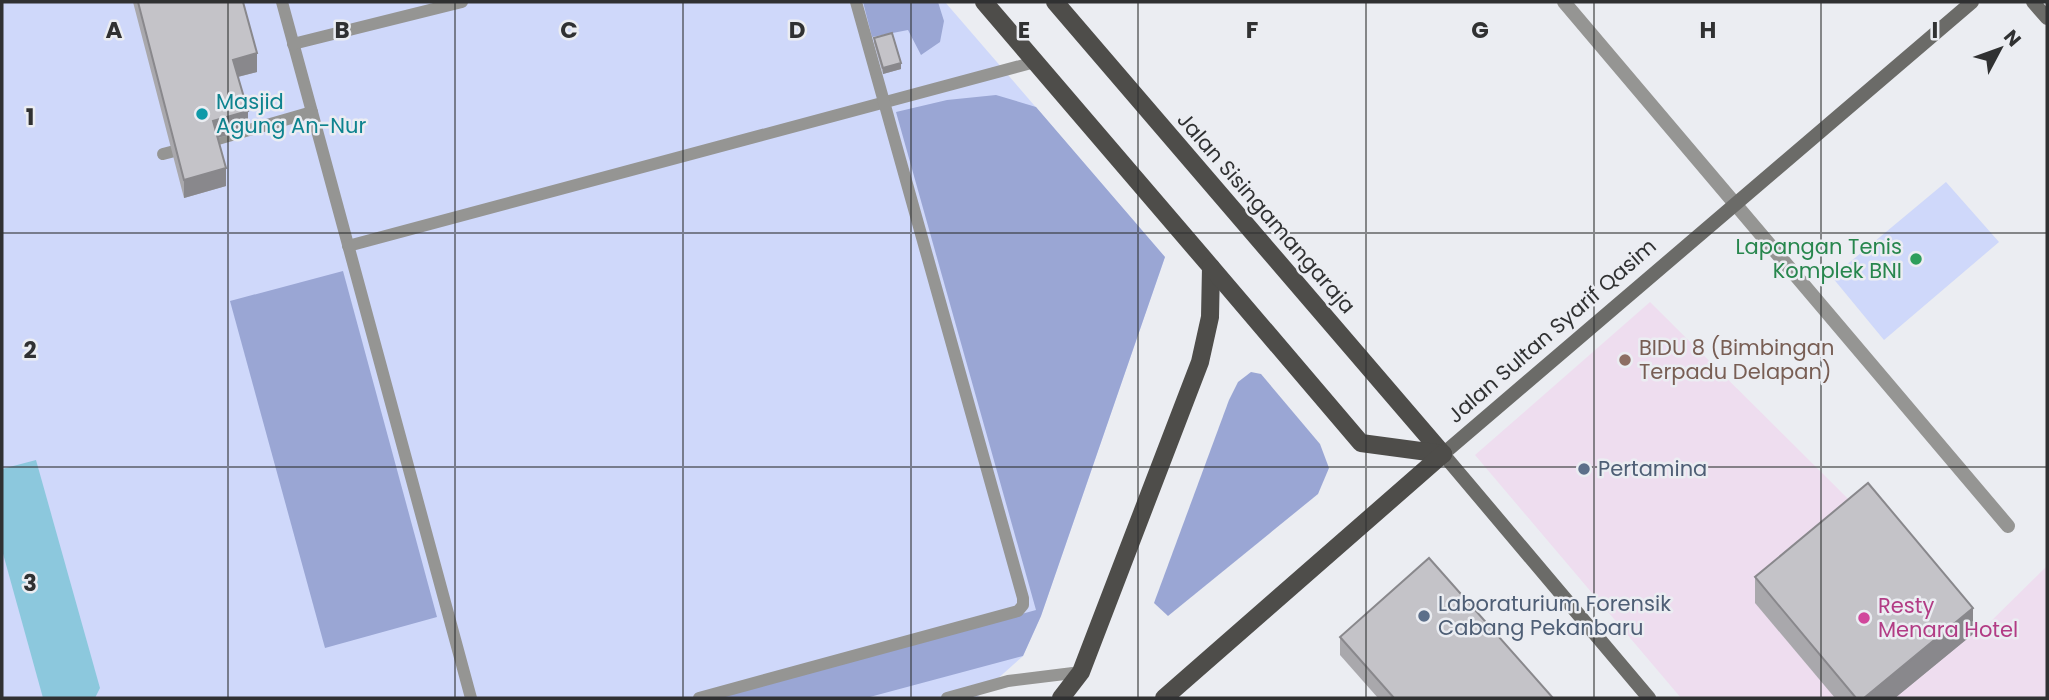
<svg xmlns="http://www.w3.org/2000/svg" width="2049" height="700" viewBox="0 0 2049 700" font-family="Poppins,sans-serif">
<rect width="100%" height="100%" fill="#ebedf2"/>
<polygon fill="#eeddef" points="1650,302 1981,631 2047,566 2047,698 1681,698 1475,455"/>
<g fill="#cfd8fa">
<polygon points="2,2 945,2 1165,257 1041,616 1023,656 976,698 2,698"/>
<polygon points="1946,182 1999,242 1884,340 1832,277"/>
</g>
<g fill="#9aa6d4">
<polygon points="863,2 938,2 944,21 940,42 921,55 908,30 872,37"/>
<polygon points="996,95 1036,107 1165,257 1041,616 1023,656 866,698 716,698 1036,610 896,112 947,100"/>
<polygon points="343,271 437,617 325,648 230,301"/>
<polygon points="1251,372 1261,374 1320,444 1329,468 1318,494 1168,616 1154,603 1229,400 1238,382"/>
</g>
<polygon fill="#8cc8dd" points="36,460 100,688 95,698 43,698 2,550 2,469"/>
<g fill="none" stroke-linecap="round" stroke-linejoin="round">
<g stroke="#959593" stroke-width="12">
<polyline points="282,2 312,112"/>
<polyline points="293,44 462,2"/>
<polyline points="204,143 312,112 471,698"/>
<polyline points="163,154 186,148"/>
<polyline points="348,246 1035,62"/>
<polyline points="699,698 1018,611 1023,605 1023,598 856,2"/>
<polyline points="947,698 1008,681 1081,672"/>
</g>
<polyline stroke="#959593" stroke-width="14" points="1564,2 2008,526"/>
<g stroke="#6b6b68" stroke-width="14">
<polyline points="2033,2 2047,18"/>
<polyline points="1649,698 1443,454 1972,2"/>
</g>
<g stroke="#4e4d4a" stroke-width="18">
<polyline points="984,2 1211,267 1210,317 1200,362 1081,672 1061,698"/>
<polyline points="1055,2 1443,454"/>
<polyline points="1211,267 1361,443 1443,454"/>
<polyline points="1164,698 1443,454"/>
</g>
</g>
<g fill="#a9a8ac">
<polygon points="133,2 243,2 257,72 238,77 248,130 218,138 226,186 184,198"/>
<polygon points="874,38 901,69 883,74 874,43"/>
<polygon points="1755,577 1973,634 1895,698 1835,698 1755,603"/>
<polygon points="1340,637 1553,698 1378,698 1340,655"/>
</g>
<g fill="#89888c">
<polygon points="257,53 257,72 233,78 233,60"/>
<polygon points="901,63 901,69 883,74 883,68"/>
<polygon points="248,111 248,130 213,139 213,121"/>
<polygon points="226,168 226,186 184,198 184,180"/>
<polygon points="1973,608 1973,634 1895,698 1864,698"/>
</g>
<g fill="#c4c3c8" stroke="#89888c" stroke-width="2">
<polygon points="138,2 243,2 257,53 233,60 248,111 213,121 226,168 184,180"/>
<polygon points="892,33 901,63 883,68 874,38"/>
<polygon points="1868,483 1973,608 1864,698 1856,698 1755,577"/>
<polygon points="1429,558 1553,698 1394,698 1340,637"/>
</g>
<path fill="none" stroke="#303132" stroke-width="2" stroke-opacity="0.55" d="M 228,2 L 228,698M 455,2 L 455,698M 683,2 L 683,698M 911,2 L 911,698M 1138,2 L 1138,698M 1366,2 L 1366,698M 1594,2 L 1594,698M 1821,2 L 1821,698M 2,233 L 2047,233M 2,467 L 2047,467"/>
<circle fill="#0f9aa8" stroke="#ebedf2" stroke-width="2.5" cx="202" cy="114" r="7"/>
<circle fill="#2e9e5b" stroke="#ebedf2" stroke-width="2.5" cx="1916" cy="259" r="7"/>
<circle fill="#8d6e63" stroke="#ebedf2" stroke-width="2.5" cx="1625" cy="360" r="7"/>
<g fill="#5c6f8a" stroke="#ebedf2" stroke-width="2.5">
<circle cx="1584" cy="469" r="7"/>
<circle cx="1424" cy="616" r="7"/>
</g>
<circle fill="#d1479c" stroke="#ebedf2" stroke-width="2.5" cx="1864" cy="618" r="7"/>
<g text-anchor="middle" stroke-width="5" stroke-linejoin="round" paint-order="stroke">
<g font-size="21" fill="#0d838f" stroke="#ebedf2" text-anchor="start">
<text x="216" y="109">Masjid<tspan x="216" dy="24">Agung An-Nur</tspan></text>
</g>
<g font-size="21" fill="#303132" stroke="#ebedf2">
<text transform="translate(1266 213) rotate(49)" y="7">Jalan Sisingamangaraja</text>
<text transform="translate(1552 331) rotate(-41)" y="7">Jalan Sultan Syarif Qasim</text>
</g>
<g font-size="21" fill="#27864d" stroke="#ebedf2" text-anchor="end">
<text x="1902" y="254">Lapangan Tenis<tspan x="1902" dy="24">Komplek BNI</tspan></text>
</g>
<g font-size="21" fill="#785e54" stroke="#ebedf2" text-anchor="start">
<text x="1639" y="355">BIDU 8 (Bimbingan<tspan x="1639" dy="24">Terpadu Delapan)</tspan></text>
</g>
<g font-size="21" fill="#4e5e75" stroke="#ebedf2" text-anchor="start">
<text x="1598" y="476">Pertamina</text>
<text x="1438" y="611">Laboraturium Forensik<tspan x="1438" dy="24">Cabang Pekanbaru</tspan></text>
</g>
<g font-size="21" fill="#b23c85" stroke="#ebedf2" text-anchor="start">
<text x="1878" y="613">Resty<tspan x="1878" dy="24">Menara Hotel</tspan></text>
</g>
</g>
<g font-size="23" text-anchor="middle" font-weight="bold" fill="#303132" stroke="#ebedf2" stroke-width="5" stroke-linejoin="round" paint-order="stroke">
<text x="114" y="38">A</text>
<text x="342" y="38">B</text>
<text x="569" y="38">C</text>
<text x="797" y="38">D</text>
<text x="1024" y="38">E</text>
<text x="1252" y="38">F</text>
<text x="1480" y="38">G</text>
<text x="1708" y="38">H</text>
<text x="1935" y="38">I</text>
<text x="30" y="125">1</text>
<text x="30" y="358">2</text>
<text x="30" y="591">3</text>
</g>
<rect width="2049" height="700" fill="none" stroke="#303132" stroke-width="7"/>
<g transform="translate(2000 49) rotate(49)" stroke="#ebedf2" stroke-width="5" paint-order="stroke">
<path d="M0-5L12 26L0 18L-12 26Z" fill="#303132"/>
<text y="-10" font-size="19" font-weight="bold" text-anchor="middle" fill="#303132">N</text>
</g>
</svg>
